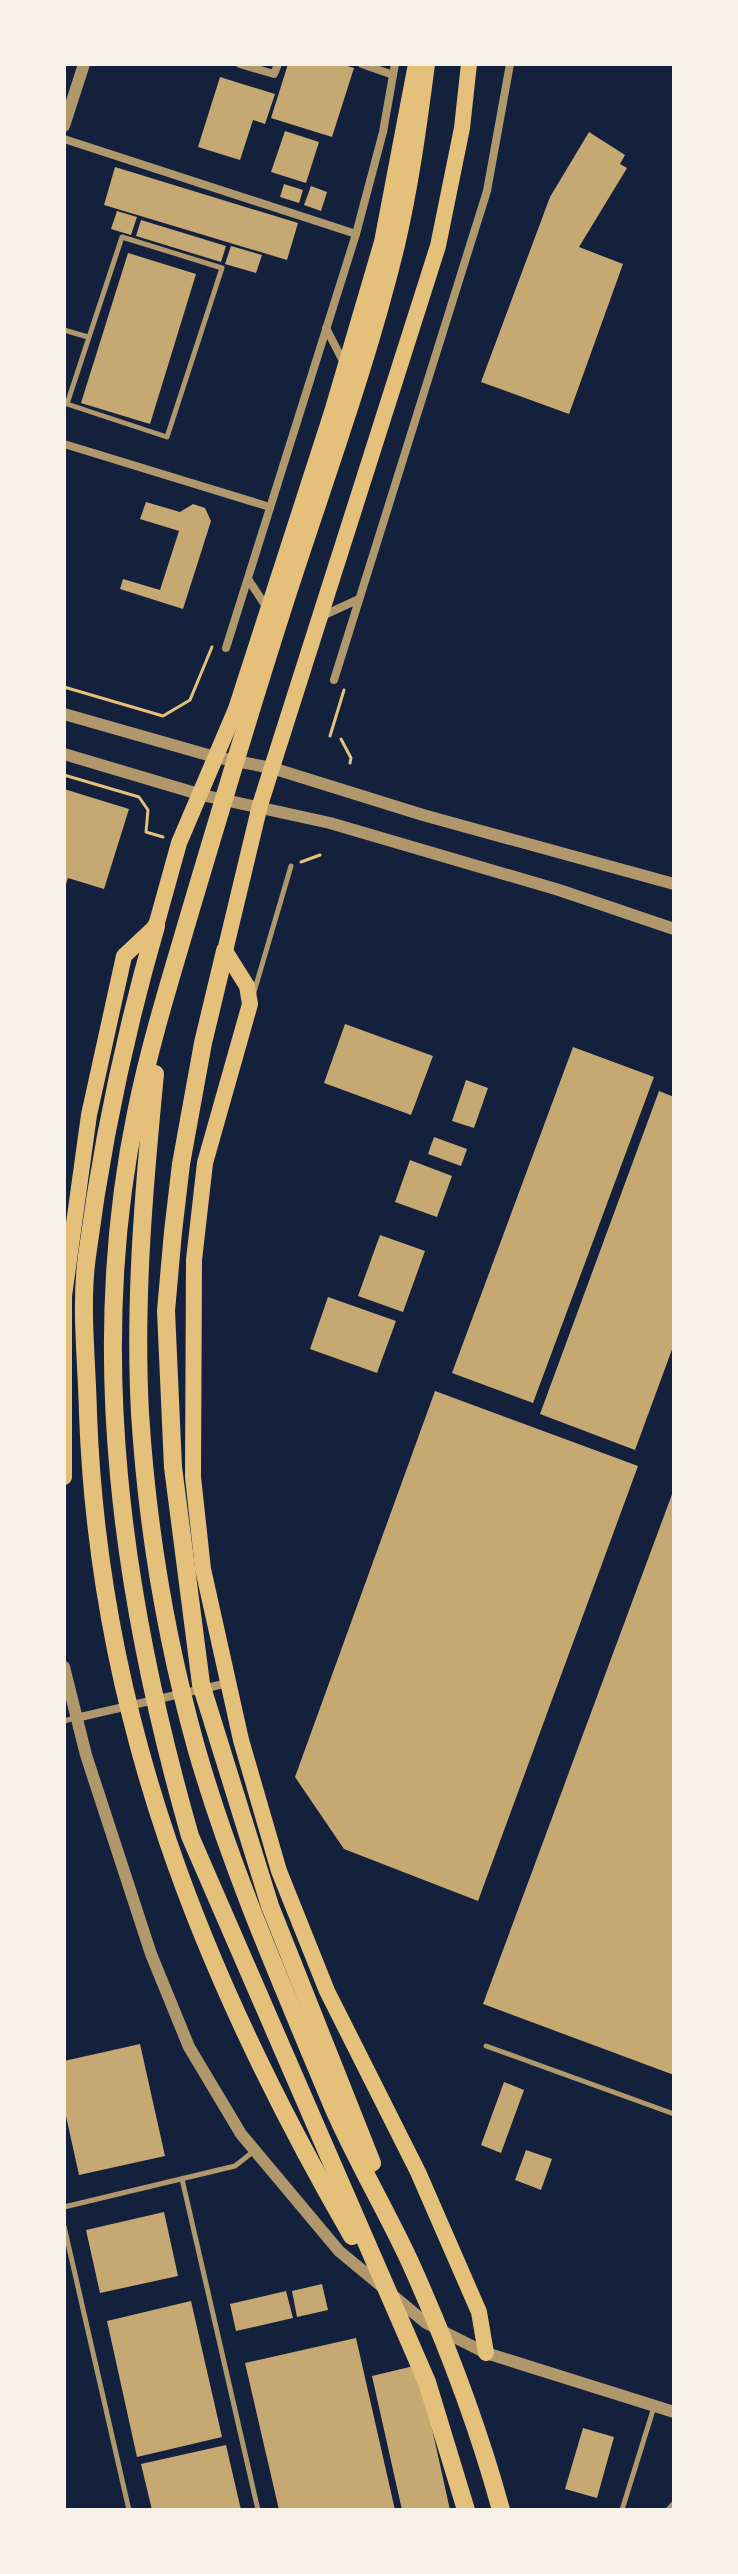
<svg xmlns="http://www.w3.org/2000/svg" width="738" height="2574" viewBox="0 0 738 2574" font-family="'Archivo Narrow',sans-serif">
<rect width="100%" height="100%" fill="#14213d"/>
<g fill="#c6a872">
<polygon points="288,64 341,64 354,68 332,137 271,118"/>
<polygon points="220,77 275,94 265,124 253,120 240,160 198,147"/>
<polygon points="285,131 319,142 306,183 271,172"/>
<polygon points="589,132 625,155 620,164 627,168 579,247 623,264 569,414 481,382 550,197"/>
<polygon points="115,167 298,223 287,260 104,205"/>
<polygon points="284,184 303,190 299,203 280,197"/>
<polygon points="311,186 327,192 321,211 304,205"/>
<polygon points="117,211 137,217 131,235 111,229"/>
<polygon points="141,220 226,246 221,262 136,236"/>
<polygon points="231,246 262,255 256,273 225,264"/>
<polygon points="128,253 196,274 150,424 81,403"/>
<polygon points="146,502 180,512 193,504 205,508 211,521 183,609 120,589 123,579 160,590 179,531 140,519"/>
<polygon points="64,789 129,809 104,889 68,878 64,890"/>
<polygon points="345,1024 433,1056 411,1115 324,1083"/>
<polygon points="573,1047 654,1077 533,1403 452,1373"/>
<polygon points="466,1080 488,1088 474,1128 452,1121"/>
<polygon points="659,1091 674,1097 674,1344 635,1450 540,1414"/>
<polygon points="434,1137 467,1149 461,1166 428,1154"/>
<polygon points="410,1160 452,1176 437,1217 395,1202"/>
<polygon points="380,1235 425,1251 403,1312 358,1296"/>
<polygon points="328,1297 396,1321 377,1373 310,1349"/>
<polygon points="435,1391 638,1466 478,1901 344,1849 295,1777"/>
<polygon points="674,1489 674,2075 483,2004"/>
<polygon points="140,2044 165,2156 79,2175 64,2107 64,2061"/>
<polygon points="504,2082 524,2090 501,2153 481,2145"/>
<polygon points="526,2150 552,2159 541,2190 515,2180"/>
<polygon points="164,2212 178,2276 100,2293 86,2230"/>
<polygon points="322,2284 328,2310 297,2317 292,2291"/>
<polygon points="286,2291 293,2318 236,2331 230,2304"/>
<polygon points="191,2301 222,2437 137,2457 107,2321"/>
<polygon points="356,2338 395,2510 279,2510 245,2363"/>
<polygon points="418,2365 450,2510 402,2510 372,2376"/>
<polygon points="583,2428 614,2437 597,2498 565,2489"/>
<polygon points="226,2445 241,2510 152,2510 141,2464"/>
</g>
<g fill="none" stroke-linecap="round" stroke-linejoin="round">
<g stroke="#e5c07b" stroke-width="3">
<polyline points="64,687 163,716 190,700 212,647"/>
<polyline points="330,736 344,690"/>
<polyline points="341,739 351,758 350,763"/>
<polyline points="64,775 139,797 148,810 146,832 163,837"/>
<polyline points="301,862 320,855"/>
</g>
<g stroke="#b1986c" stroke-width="5">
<polygon points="122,237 222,268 167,437 67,404"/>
<polyline points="64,330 88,337"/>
<polyline points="254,992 291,866"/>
<polyline points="64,1721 75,1718"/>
<polyline points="486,2046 674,2114"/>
<polyline points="182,2179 258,2510"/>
<polyline points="64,2207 235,2166 254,2151"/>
<polyline points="64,2226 129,2510"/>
<polyline points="622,2510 654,2407"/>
<polyline points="668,2510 674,2503"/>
</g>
<g stroke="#b1986c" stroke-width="8">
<polyline points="240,64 274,74 278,64"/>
<polyline points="362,64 393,75"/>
<polyline points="64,139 356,234"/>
<polyline points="326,328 345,365"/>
<polyline points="64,444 270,507"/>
<polyline points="248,579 267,608"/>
<polyline points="320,617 359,599"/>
<polyline points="226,648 356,234 383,132 395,64"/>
<polyline points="334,680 487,191 510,64"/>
<polyline points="76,1718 228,1683"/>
</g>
<g stroke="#b1986c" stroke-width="12">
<polyline points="64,126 84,64"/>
<polyline points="64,714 215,757 272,768 423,815 674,884"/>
<polyline points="64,754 202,795 330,823 559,890 674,929"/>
<polyline points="64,1667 86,1755 151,1954 189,2047 241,2134 339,2251 426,2323 486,2353 674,2412"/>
</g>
<g stroke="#e5c07b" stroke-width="16">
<polyline points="469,64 462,128 438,246 260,805 225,951 247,986 250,1004 205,1163 194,1260 193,1477 203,1569 241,1740 279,1871 327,1991 418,2172 479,2312 486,2353"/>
<polyline points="64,1477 64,1296 89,1115 124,956 156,926 179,843 236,709 332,412 382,242 416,64"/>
</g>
<g stroke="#e5c07b" stroke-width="18">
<path d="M 426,64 C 418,125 410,185 396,245 C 369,357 329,467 293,577 C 257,687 224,798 191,909 C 171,977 150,1044 136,1113 C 86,1354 123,1602 190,1836 L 427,2382 L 466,2510"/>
<path d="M 156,926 C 126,1030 101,1148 87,1256 C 80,1307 87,1362 88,1414 C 99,1717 202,1976 352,2236"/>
<polyline points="225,951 203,1043 181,1164 173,1232 166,1311 173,1467 201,1684 270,1906 372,2163"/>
<path d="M 155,1074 C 144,1187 134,1300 140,1413 C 147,1525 166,1639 196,1747 C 231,1870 284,1989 333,2107 C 356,2160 386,2210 410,2262 C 446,2342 478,2426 501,2510"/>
</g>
</g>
<rect width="738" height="2574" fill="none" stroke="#f6f1e7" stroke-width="132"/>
</svg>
